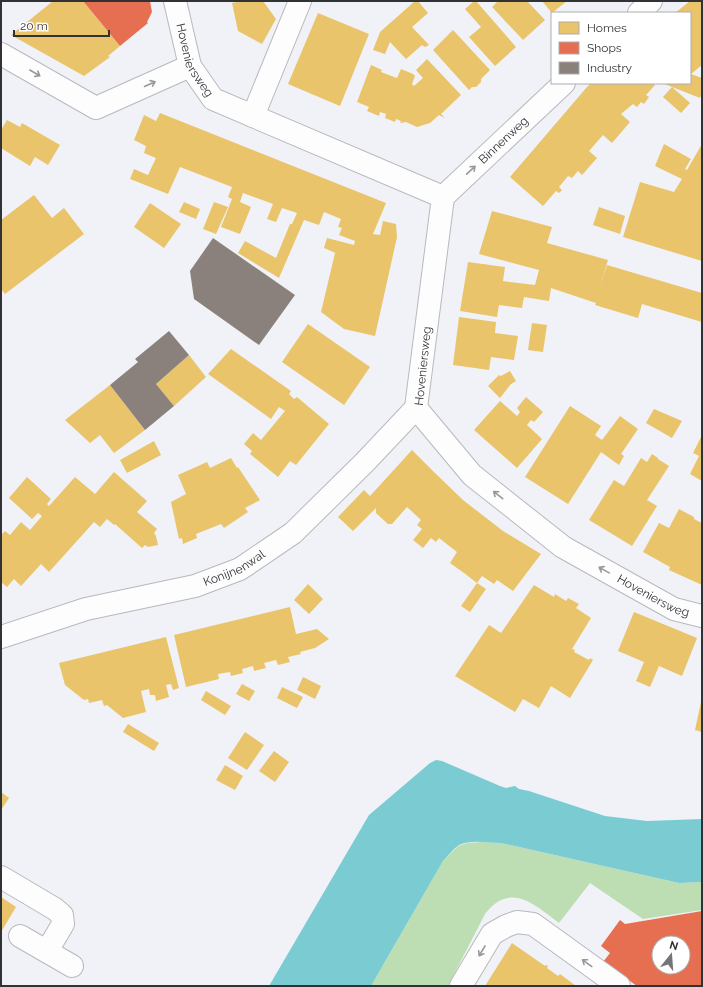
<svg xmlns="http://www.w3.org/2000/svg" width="703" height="987" viewBox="0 0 703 987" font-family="Raleway,sans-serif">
<rect width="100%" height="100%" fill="#f0f2f8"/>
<path fill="#bddeb3" d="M 481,842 L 501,843 L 679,883 L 702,882 L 702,910 L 643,919 L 590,883 L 559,923 C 535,905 510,881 485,914 L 448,986 L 371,986 L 443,861 L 458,846 L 467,843 Z"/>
<path fill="#7accd2" d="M 436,760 L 442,761 L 500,786 L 506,788 L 515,786 L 519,789 L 529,791 L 605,816 L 647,821 L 702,819 L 702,882 L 679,883 L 501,843 C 488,843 471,839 459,845 C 453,849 448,856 443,861 L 371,986 L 269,986 L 369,815 L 430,763 Z"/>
<g fill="#e9c46a">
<polygon points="53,1 83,1 120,46 108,56 110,57 84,76 11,35"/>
<polygon points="242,1 263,1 276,19 262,44 238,31 232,3"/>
<polygon points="415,1 418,1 428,13 412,27 429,45 425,47 422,45 406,59 390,42 385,54 373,50 380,32"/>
<polygon points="474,1 476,1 516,47 495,66 469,37 481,27 465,9"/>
<polygon points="498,1 527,1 545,20 523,40 492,7"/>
<polygon points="542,1 567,1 552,13"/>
<polygon points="690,1 702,1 702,65 691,74 702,78 702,93 700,98 662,83 690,83 690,13 675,13"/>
<polygon points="318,13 369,34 340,106 288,84"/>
<polygon points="453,30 490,70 481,79 481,82 476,87 472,87 469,90 433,50"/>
<polygon points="427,59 461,95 441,114 445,118 439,115 430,123 417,127 406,122 400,123 401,121 396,119 395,122 385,118 386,114 380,112 379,116 367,111 369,107 357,102 371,65 382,70 381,72 397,78 401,69 413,74 415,76 412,84 414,86 423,78 416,70"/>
<polygon points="591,83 653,83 655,85 646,95 649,97 644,104 641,102 637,107 633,104 621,114 630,122 612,143 603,135 589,151 597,158 582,175 578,171 572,178 568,176 559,187 562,190 559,193 556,191 543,206 510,177 587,87"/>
<polygon points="672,87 690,103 681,113 663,97"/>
<polygon points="160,113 386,203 373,234 380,235 383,221 396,224 397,237 375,336 344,329 321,312 335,253 338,254 324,248 327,238 354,245 355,241 339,235 342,228 338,227 341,219 324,212 319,225 304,220 279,278 238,253 245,241 276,258 290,224 292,224 297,213 282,208 276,222 267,219 273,204 243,193 240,202 251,207 240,234 221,227 232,199 228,197 232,187 180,167 168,194 130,179 134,169 148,175 156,158 144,153 146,146 134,140 144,115 156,121"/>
<polygon points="7,120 20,127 22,123 60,145 48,165 35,157 30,166 1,148 1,130"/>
<polygon points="664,144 691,159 685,169 687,170 702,144 702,198 701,200 702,200 702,261 623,237 640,182 674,192 682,179 655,166"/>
<polygon points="34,195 52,218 64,208 84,234 5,294 1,289 1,220"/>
<polygon points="184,202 200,209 196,219 179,212"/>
<polygon points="214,202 228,207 216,234 203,229"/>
<polygon points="150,203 181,224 164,248 134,227"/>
<polygon points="599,207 625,216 620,234 593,225"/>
<polygon points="492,211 552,227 547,243 608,260 600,286 607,265 702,293 702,322 642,304 638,318 595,305 596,303 551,288 549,301 524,297 522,308 499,305 497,317 460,311 468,262 505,267 503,281 535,285 539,270 479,254"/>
<polygon points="459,317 496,322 495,333 518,336 514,360 491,357 489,370 453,365"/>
<polygon points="532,323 547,325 543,352 528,350"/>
<polygon points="308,324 370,367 344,405 282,362"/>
<polygon points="231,349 291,391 289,394 294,399 297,397 329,424 296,465 290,461 278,477 250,454 252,451 244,444 253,433 261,440 285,411 279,407 271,419 208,374"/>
<polygon points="189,355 206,377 174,406 156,384"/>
<polygon points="510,371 516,381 511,384 500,398 488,386 499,375 501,376"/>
<polygon points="110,385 145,430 114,453 100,435 90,443 65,420"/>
<polygon points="526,397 543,412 534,422 531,420 527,425 542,439 517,468 474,430 500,401 517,416 520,412 517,408"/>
<polygon points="570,406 601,426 595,435 602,440 620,416 638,429 621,454 624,456 619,465 601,452 568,504 525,477"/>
<polygon points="654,409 682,421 672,438 646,423"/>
<polygon points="702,435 702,481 690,474 699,456 693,453"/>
<polygon points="154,441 161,455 127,473 120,460"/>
<polygon points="412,450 435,473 463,500 503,531 541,554 513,591 497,580 494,584 482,576 477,583 464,573 450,563 457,552 439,538 436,542 431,538 423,548 413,540 422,529 417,525 421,520 407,507 392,524 388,524 376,513 376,508 353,531 338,517 364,490 370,496"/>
<polygon points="652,454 658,458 658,459 669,466 647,500 657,506 632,546 589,520 614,480 624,486 641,458 647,462"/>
<polygon points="231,458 237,468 238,467 260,500 245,508 248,512 224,528 221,524 196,534 197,538 183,544 182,538 179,539 171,502 186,494 178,475 207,462 210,468"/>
<polygon points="114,472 147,501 137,512 157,529 154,533 156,536 158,545 148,547 145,545 142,548 115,524 114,525 107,519 100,527 94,522 49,572 41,564 21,586 14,579 7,587 1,582 1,535 5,531 10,535 21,522 30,530 42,516 38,513 32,519 9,498 27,477 51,499 47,504 49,506 75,477 95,494"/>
<polygon points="679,509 694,517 694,519 702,523 702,585 669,570 670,567 643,552 659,523 669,528"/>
<polygon points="477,583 486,589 470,612 461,606"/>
<polygon points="308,584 323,599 309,614 294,600"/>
<polygon points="534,585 554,597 555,594 566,601 568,598 579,604 576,608 591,618 572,649 575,650 574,652 589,660 590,658 593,660 570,698 551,686 539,708 523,699 515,712 455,676 489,625 501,633"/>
<polygon points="290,607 296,634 317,629 329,639 315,648 300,652 301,654 288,657 290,662 278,665 276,660 264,663 266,668 254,671 253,666 242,669 243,673 231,676 230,672 218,674 219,679 186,687 174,635"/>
<polygon points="634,612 697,638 682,676 659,666 650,687 636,681 644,662 618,651"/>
<polygon points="166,637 179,688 173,690 171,684 166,685 169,697 156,701 155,695 150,695 149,689 141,691 146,712 123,718 107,705 104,706 102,700 89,703 88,699 84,700 65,685 59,663"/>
<polygon points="303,677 321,686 315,699 297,690"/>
<polygon points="242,684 255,691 249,701 236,694"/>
<polygon points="282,687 303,697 297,708 277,698"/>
<polygon points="206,691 231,706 225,715 201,700"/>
<polygon points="701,702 702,702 702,732 695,730"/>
<polygon points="128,724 159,743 154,751 123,732"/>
<polygon points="245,732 264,745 247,770 228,758"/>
<polygon points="274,751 289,762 275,782 259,771"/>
<polygon points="225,765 243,776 235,790 216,780"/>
<polygon points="1,792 9,798 1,810"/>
<polygon points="1,897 16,907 1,932"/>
<polygon points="512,943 545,966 546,965 548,966 547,968 558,976 560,974 576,986 485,986"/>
</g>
<g fill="#e76f51" fill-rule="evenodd">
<polygon points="83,1 150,1 152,12 147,22 148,23 120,46"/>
<path d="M 702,911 L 702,986 L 637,986 L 603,962 L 610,953 L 601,946 L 620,920 L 625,924 ZM 659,943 L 683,943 L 683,967 L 659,967 Z"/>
</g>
<g fill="#8a817c">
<polygon points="213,238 295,295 259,345 194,299 190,271"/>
<polygon points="169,331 189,355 156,384 174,406 145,430 110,385 138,362 135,359"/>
</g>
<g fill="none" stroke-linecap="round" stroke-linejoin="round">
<g stroke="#b7b9bd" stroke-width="24">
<g id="minor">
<path id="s1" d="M 175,1 L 190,66 L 213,99 L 443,197"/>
<polyline points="639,13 651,1"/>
<polyline points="1,54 96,108 190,66"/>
<polyline points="253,116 300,1"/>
<path id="s2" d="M 443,197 L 416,408 L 472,475 L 563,547 L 674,609 L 702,616"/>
<path id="s3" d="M 443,197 L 564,83"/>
<path id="s4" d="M 1,637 L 86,609 L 195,586 L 240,569 L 293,533 L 365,462 L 416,408"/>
<polyline points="1,877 55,909 62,915 63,924 47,951"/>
<polyline points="20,936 72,966"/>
<polyline points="461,986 492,934 506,926 517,922 533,924 619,986"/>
</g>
</g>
<use href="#minor" stroke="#fdfdfe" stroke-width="22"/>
</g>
<defs><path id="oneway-shaft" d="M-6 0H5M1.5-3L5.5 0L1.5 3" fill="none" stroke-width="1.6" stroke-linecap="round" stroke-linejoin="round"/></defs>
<g stroke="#97989a">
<use href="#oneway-shaft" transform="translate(35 73) rotate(30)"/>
<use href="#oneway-shaft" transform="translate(150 84) rotate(-24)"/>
<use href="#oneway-shaft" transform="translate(471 170) rotate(-43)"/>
<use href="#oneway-shaft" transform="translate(498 495) rotate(-142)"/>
<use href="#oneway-shaft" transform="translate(604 570) rotate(-151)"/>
<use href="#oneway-shaft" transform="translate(482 951) rotate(121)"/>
<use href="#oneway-shaft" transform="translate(587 963) rotate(-144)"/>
</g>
<g text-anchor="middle" stroke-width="4" stroke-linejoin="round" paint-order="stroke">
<g font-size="12" fill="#313236" stroke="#fff">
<text dy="4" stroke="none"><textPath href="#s1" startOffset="63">Hoveniersweg</textPath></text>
<text dy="4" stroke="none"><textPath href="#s3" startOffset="83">Binnenweg</textPath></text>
<text transform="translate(423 366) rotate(-84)" y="4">Hoveniersweg</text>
<text dy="4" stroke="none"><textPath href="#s4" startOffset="244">Konijnenwal</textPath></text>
<text dy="4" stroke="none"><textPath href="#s2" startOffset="519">Hoveniersweg</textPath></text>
</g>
</g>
<rect width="703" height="987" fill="none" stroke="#313236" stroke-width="4"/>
<rect x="551" y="12" width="140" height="72" fill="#ffffff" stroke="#adadaf"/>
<rect x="559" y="22" width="20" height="12" fill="#e9c46a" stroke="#adadaf"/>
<text x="587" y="32" font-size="12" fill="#313236">Homes</text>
<rect x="559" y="42" width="20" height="12" fill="#e76f51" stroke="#adadaf"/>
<text x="587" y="52" font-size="12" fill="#313236">Shops</text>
<rect x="559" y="62" width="20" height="12" fill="#8a817c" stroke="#adadaf"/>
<text x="587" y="72" font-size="12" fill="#313236">Industry</text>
<g transform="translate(671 955) rotate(17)"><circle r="19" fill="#ffffff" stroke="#adadaf"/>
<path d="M0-3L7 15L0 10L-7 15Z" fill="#74757a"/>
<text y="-6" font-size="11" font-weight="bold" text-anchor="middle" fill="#313236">N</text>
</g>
<path d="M14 30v6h95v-6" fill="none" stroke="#313236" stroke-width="2"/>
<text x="20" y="30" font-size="12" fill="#313236" stroke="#ffffff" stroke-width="3" paint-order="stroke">20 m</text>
</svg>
